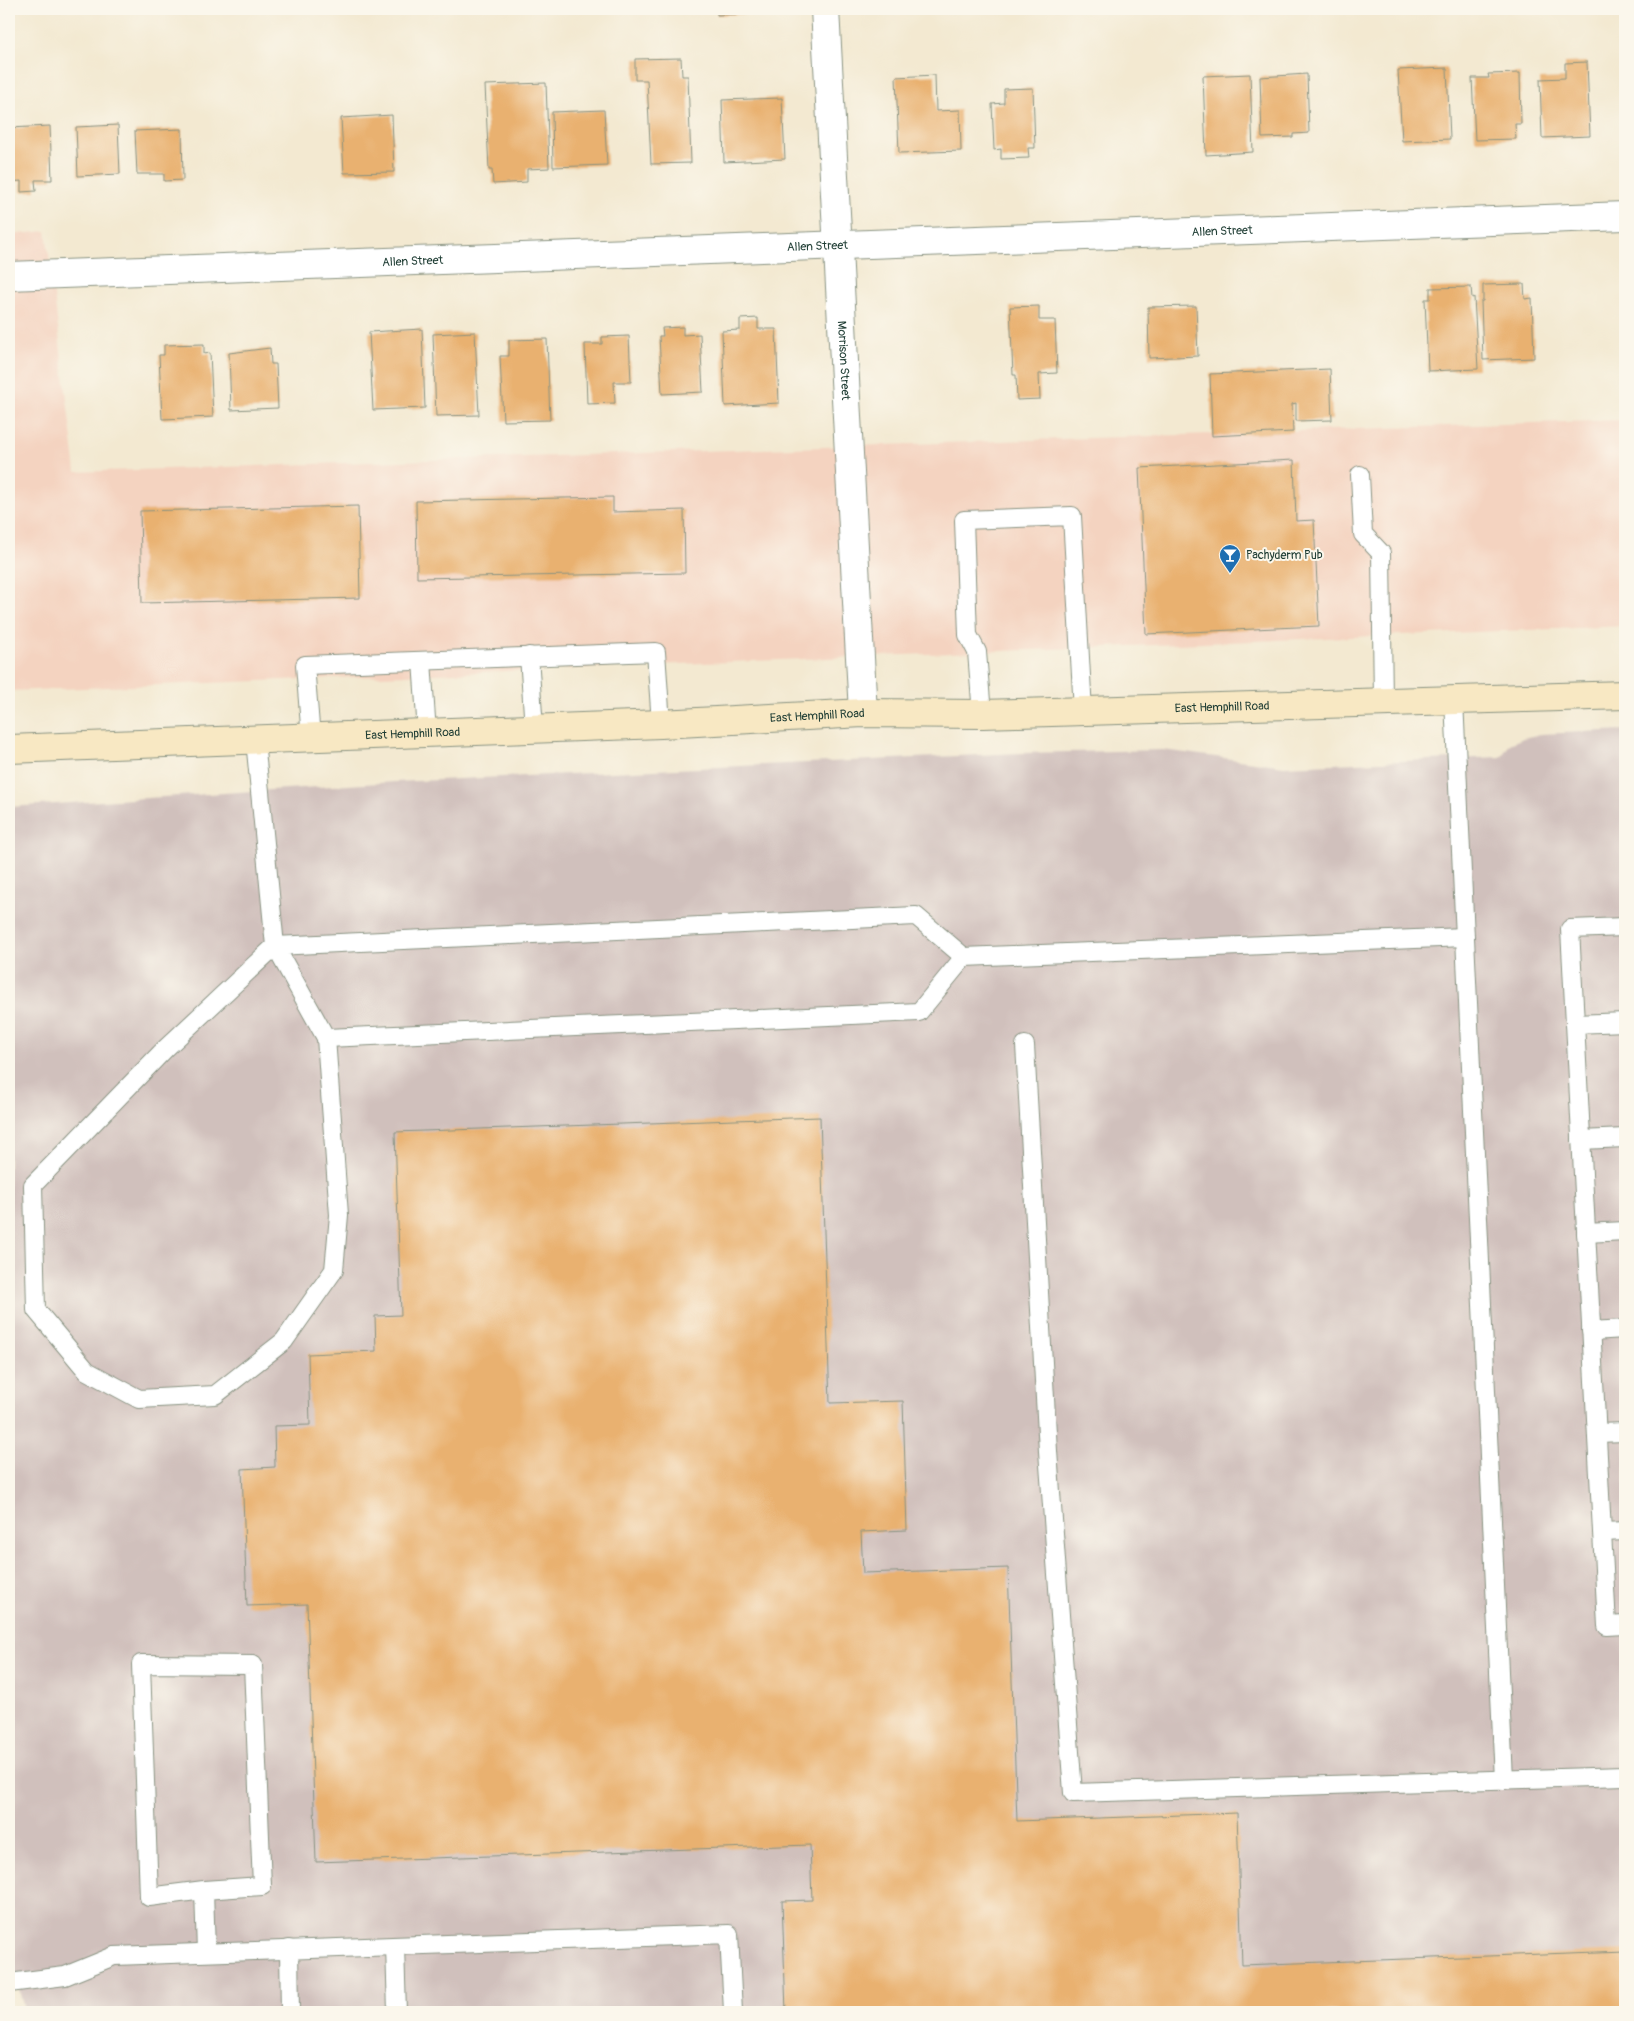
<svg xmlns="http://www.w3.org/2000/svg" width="1634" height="2021" viewBox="0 0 1634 2021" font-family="Pangolin,sans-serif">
<rect width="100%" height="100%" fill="#fbf7ec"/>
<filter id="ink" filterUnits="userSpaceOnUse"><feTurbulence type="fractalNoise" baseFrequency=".02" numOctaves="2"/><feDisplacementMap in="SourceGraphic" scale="10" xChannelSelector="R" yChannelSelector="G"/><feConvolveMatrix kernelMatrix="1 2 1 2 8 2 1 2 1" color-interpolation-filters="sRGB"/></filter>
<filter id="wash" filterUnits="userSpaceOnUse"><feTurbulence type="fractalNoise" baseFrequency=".0096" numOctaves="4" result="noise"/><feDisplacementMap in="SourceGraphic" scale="20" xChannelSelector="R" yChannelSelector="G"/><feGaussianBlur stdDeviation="1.12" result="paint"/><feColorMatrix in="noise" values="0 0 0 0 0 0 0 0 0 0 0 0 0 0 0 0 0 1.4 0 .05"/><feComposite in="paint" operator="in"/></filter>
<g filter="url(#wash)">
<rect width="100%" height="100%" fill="#f3e9d1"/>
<polygon fill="#f4d3c0" points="46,231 76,472 1625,420 1625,626 9,691 9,235"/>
<polygon fill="#d0c0bc" points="1625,730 1625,2012 25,2012 9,1954 9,807 395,782 1021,753 1163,750 1284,766 1501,757 1510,744 1523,738 1541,734"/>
<g id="blocks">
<g fill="#e9b16f">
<polygon points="717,9 767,9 767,13 717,15"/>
<polygon points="681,58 682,76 688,76 691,163 651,164 647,80 635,80 635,59"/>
<polygon points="1587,62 1590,136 1542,138 1540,79 1565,78 1565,63"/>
<polygon points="1447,68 1450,139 1402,141 1398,70"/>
<polygon points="1520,73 1521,124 1515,124 1516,139 1475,140 1472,78 1489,78 1488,74"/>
<polygon points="1250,74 1253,152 1206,155 1203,76"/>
<polygon points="1307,74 1309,133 1293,134 1293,137 1262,138 1260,77"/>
<polygon points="935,75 936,111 960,110 961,151 899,153 896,77"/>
<polygon points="546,83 549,168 527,169 527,182 493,184 492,170 489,170 485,85"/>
<polygon points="1033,88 1035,148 1028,148 1029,158 1001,159 1001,149 994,150 992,104 1004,103 1004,89"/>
<polygon points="782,98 785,159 724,162 722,100"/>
<polygon points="604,110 607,165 553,167 552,112"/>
<polygon points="392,115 394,172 344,173 341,118"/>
<polygon points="118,125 120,174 78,176 76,127"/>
<polygon points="50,126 52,180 35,180 36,191 21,192 21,181 9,182 9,128"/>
<polygon points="182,129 183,180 164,181 164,174 137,174 135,131"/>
<polygon points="1524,284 1525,299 1532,298 1534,358 1483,360 1481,301 1483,301 1483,285"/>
<polygon points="1471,287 1472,298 1474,297 1478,369 1428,371 1425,299 1430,299 1430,288"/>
<polygon points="1039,306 1039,320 1055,320 1057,373 1039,374 1040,399 1017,400 1016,375 1013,375 1010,307"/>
<polygon points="1196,306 1198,356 1149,358 1148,307"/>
<polygon points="758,318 758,329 776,329 779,403 725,406 722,331 740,330 740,319"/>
<polygon points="683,327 683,335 700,334 703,392 662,394 659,336 663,336 662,328"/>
<polygon points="422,329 425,408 373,410 369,332"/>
<polygon points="475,332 479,415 436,416 433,334"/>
<polygon points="629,336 631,382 614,382 615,403 587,404 585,344 602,344 602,337"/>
<polygon points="547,339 550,420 503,421 500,356 509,356 509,340"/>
<polygon points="204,344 204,354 210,353 213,417 162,419 159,355 164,355 164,345"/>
<polygon points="270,348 271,364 276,364 278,408 231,410 229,353"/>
<polygon points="1330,369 1332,420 1296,421 1296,403 1292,404 1293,432 1212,436 1210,374"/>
<polygon points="1294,460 1296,521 1314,520 1319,626 1146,634 1139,468"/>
<polygon points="613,497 613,512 684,510 685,573 417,578 416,501"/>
<polygon points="358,506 360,598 142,603 140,511"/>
<polygon points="820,1117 830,1403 903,1401 907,1530 861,1532 863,1573 1008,1568 1017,1821 1237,1813 1242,1965 1625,1951 1625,2012 786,2012 782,1901 812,1900 810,1845 316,1862 307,1604 247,1606 242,1469 275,1467 274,1426 310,1425 308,1354 376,1351 375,1316 401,1315 395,1132"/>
</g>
</g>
</g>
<g filter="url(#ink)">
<use href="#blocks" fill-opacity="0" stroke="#899382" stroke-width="1"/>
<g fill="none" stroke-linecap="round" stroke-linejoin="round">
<g stroke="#899382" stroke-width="20">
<g id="lane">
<polyline points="1360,475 1363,534 1381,553 1383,702"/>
<polyline points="529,656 534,729"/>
<polyline points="422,661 427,733"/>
<polyline points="1454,700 1504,1780"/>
<polyline points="982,714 977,652 968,635 964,520 1072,516 1083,711"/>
<polyline points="311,738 305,665 656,652 661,724"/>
<polyline points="255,740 275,946 326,1038 339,1215 334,1270 284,1341 215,1395 139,1399 87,1371 36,1310 33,1185 165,1049 275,946 916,916 964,957 1465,937"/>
<polyline points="1625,927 1570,929 1607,1626 1625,1625"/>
<polyline points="1575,1024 1625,1022"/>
<polyline points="326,1038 919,1012 964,957"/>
<polyline points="1025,1045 1048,1451 1073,1793 1625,1776"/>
<polyline points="1581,1140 1625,1138"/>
<polyline points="1586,1233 1625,1231"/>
<polyline points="1591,1331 1625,1329"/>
<polyline points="1597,1433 1625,1432"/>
<polyline points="1603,1532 1625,1531"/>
<polyline points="204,1890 149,1897 141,1664 253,1665 262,1886 204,1890 206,1952"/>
<polyline points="395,1946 397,2012"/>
<polyline points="289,1949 290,2012"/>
<polyline points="9,1983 65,1976 114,1956 729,1934 733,2012"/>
</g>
</g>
<g stroke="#899382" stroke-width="30">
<g id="street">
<path id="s1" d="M 825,9 L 863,713"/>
<path id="s2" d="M 9,276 L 1625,216"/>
</g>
</g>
<g stroke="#899382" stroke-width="30">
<g id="secondary">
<path id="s3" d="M 9,749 L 661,724 L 863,713 L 982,714 L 1625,695"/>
</g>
</g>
<use href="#lane" stroke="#fff" stroke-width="18"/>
<use href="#street" stroke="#fff" stroke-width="28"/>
<use href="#secondary" stroke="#f8e8c3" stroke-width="28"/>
</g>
</g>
<defs>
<g id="bar-pin" transform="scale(1.125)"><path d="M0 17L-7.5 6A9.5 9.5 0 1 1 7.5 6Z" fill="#1f6fb2" stroke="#fbf7ec"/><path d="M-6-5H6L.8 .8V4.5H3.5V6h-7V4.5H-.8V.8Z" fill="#fff"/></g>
</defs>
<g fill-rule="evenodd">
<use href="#bar-pin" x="1230" y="555"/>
</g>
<g text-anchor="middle" stroke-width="4" stroke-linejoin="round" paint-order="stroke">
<g font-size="12" fill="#1f3d34" stroke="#fbf7ec">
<text dy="4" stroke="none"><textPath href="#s2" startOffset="1214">Allen Street</textPath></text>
<text dy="4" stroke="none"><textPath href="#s2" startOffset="809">Allen Street</textPath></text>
<text dy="4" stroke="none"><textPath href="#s2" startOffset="404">Allen Street</textPath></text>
<text dy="4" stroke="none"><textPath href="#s1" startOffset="352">Morrison Street</textPath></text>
<text dy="4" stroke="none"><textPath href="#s3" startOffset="1214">East Hemphill Road</textPath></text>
<text dy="4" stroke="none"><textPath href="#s3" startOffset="809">East Hemphill Road</textPath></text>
<text dy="4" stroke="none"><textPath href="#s3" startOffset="404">East Hemphill Road</textPath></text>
</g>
<g font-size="12" fill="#1f3d34" stroke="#fbf7ec" text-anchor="start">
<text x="1246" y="559">Pachyderm Pub</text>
</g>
</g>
<rect width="1634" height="2021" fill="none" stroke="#fbf7ec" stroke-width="30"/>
</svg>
